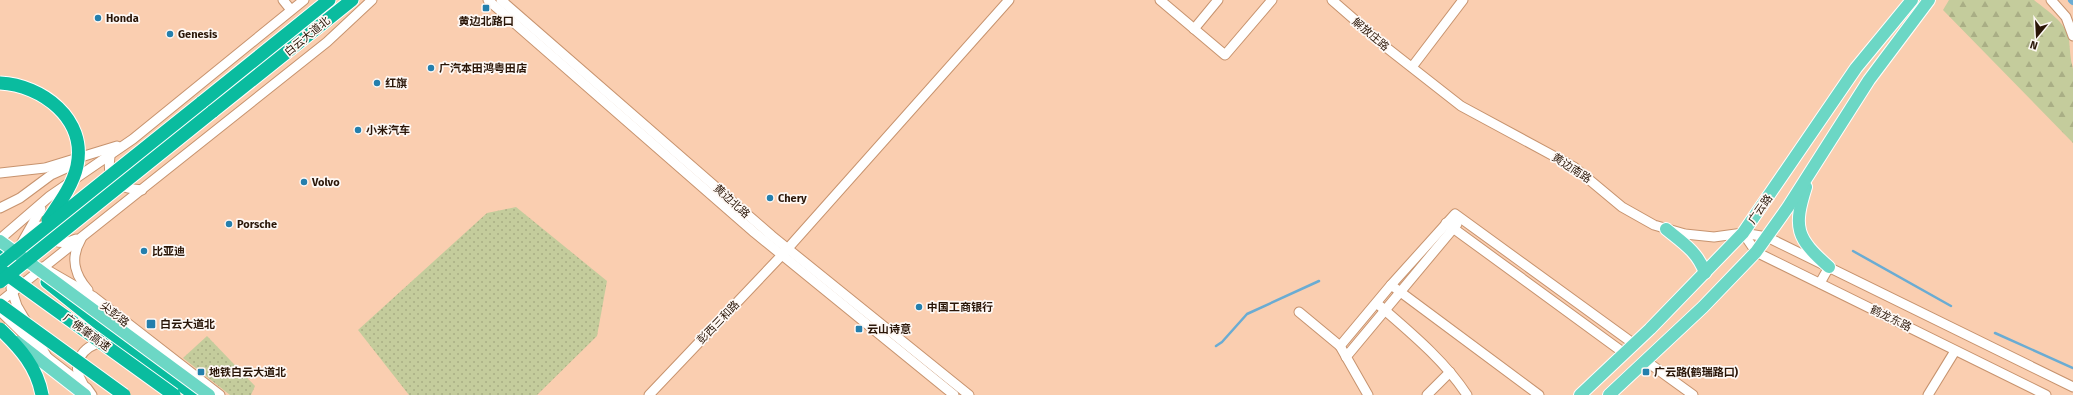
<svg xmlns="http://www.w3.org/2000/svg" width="2073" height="395" viewBox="0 0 2073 395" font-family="'Fira Sans','Noto Sans SC',sans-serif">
<defs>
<pattern id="grass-dots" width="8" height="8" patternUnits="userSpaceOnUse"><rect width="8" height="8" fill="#c4cc9c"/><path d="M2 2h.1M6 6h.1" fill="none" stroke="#a9ae85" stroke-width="1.8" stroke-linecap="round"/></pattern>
<pattern id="forest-firs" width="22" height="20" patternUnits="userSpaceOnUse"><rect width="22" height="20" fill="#c4cc9c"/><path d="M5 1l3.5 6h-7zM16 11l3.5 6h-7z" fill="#a9ae85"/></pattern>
</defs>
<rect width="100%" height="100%" fill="#faceb0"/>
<g fill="url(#grass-dots)">
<polygon points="516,207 607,281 597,336 537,395 409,395 358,330 487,213"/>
<polygon points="207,336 255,386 251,395 230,395 183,358"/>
</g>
<path fill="url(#forest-firs)" d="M 1949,0 L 2034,0 C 2046,10 2066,22 2069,39 C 2070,49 2070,59 2073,69 L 2073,143 L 1943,10 Z"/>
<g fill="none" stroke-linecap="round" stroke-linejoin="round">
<g stroke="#6aacd3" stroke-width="2.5">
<polyline points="1853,251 1951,306"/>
<polyline points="1995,333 2073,368"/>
<polyline points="1216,346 1222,342 1247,314 1319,281"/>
</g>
<polyline stroke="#6aacd3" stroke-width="8" points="2072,0 2073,1"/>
<g stroke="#c7936e" stroke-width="11">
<g id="minor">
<polyline points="283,0 291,10"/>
<polyline points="488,0 755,233 954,395"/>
<polyline points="501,0 772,236 969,395"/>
<polyline points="1160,0 1225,55 1272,0"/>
<polyline points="1332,0 1387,48 1461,106 1574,167 1622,207 1654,225 1685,234 1714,237 1743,233 1767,237 2073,387"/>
<polyline points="2051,0 2066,17 2073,36"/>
<polyline points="1194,29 1218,0"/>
<polyline points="1412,67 1463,0"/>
<path d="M 110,156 C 106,183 118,188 142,190"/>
<polyline points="0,173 45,168 117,146"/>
<polyline points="0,208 20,198 51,175 71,166"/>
<polyline points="1446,223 1624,353"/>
<path d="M 40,226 C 45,242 62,246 76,239"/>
<polyline points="1743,233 1756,252 2046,395"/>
<polyline points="0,239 50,196 133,139 304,0"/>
<path d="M 81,239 C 70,258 74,274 88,290"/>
<polyline points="20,246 41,209"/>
<polyline points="42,267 94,297 220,395"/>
<polyline points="1820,283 1829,267"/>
<polyline points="1391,285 1539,395"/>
<polyline points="11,288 17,306 47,357"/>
<polyline points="0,302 327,42 372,0"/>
<path d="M 1380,306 C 1411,333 1445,361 1467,395"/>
<polyline points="0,311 47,357 87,388 92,395"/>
<polyline points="1299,312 1340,346 1368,395"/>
<polyline points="1340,346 1391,285 1455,214 1634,344"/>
<polyline points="1346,357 1457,224"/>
<polyline points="1646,361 1693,395"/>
<path d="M 83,384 C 70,364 82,346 103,342"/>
<polyline points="649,395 782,255 1009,0"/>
<polyline points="1427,395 1450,372"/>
<polyline points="1928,395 1955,351"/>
</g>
</g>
<g stroke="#fff" stroke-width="14">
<g id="major">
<path d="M 1806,187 C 1793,228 1796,238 1829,267"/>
<path d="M 1666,229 C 1682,242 1698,252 1705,273"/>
<polyline points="1580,395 1650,329 1743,233 1856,68 1912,0"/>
<polyline points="1609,395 1703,307 1756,252 1788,207 1869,80 1929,0"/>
</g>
</g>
<g stroke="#fff" stroke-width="15">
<g id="highway">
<polyline points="201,103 329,0"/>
<polyline points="212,112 352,0"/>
<polyline points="0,252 17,263"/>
<polyline points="47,282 118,339 195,395"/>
</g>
</g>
<use href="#minor" stroke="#fff" stroke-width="9"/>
<use href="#major" stroke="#6cd7c5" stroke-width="12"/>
<use href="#highway" stroke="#0abc9f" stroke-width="13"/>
<g stroke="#fff" stroke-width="14" stroke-linecap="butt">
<g id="major-bridge">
<polyline points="0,241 209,395"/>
<polyline points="17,342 85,395"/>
</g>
</g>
<g stroke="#fff" stroke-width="15" stroke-linecap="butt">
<g id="highway-bridge">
<path d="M 0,83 C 42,85 87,119 77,166 C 73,185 59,204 48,220"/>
<polyline points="0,264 201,103"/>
<polyline points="2,271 174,395"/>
<polyline points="0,282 212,112"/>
<polyline points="0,305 124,395"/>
<path d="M 0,329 C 20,348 37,367 42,395"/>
</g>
</g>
<use href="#major-bridge" stroke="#6cd7c5" stroke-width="12"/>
<use href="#highway-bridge" stroke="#0abc9f" stroke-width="13"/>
</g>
<g fill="#247fad" stroke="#fef8f4" stroke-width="1.5">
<rect x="482" y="4" width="8" height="8" rx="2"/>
<circle cx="98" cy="18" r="4"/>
<circle cx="170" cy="34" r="4"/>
<circle cx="431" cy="68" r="4"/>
<circle cx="377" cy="83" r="4"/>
<circle cx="358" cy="130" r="4"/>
<circle cx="304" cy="182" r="4"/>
<circle cx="770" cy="198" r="4"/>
<circle cx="229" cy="224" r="4"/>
<circle cx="144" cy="251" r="4"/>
<circle cx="919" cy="307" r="4"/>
<rect x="146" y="319" width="10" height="10" rx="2"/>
<rect x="855" y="325" width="8" height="8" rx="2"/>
<rect x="197" y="368" width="8" height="8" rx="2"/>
<rect x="1642" y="368" width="8" height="8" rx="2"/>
</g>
<g text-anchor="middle" stroke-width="3.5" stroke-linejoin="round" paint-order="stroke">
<g font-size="11" font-weight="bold" fill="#2a1608" stroke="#fef8f4" text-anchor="start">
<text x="106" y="22">Honda</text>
<text x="486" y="25" text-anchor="middle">黄边北路口</text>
<text x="178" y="38">Genesis</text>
<text x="439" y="72">广汽本田鸿粤田店</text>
<text x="385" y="87">红旗</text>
<text x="366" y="134">小米汽车</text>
<text x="312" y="186">Volvo</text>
<text x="778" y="202">Chery</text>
<text x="237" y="228">Porsche</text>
<text x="152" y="255">比亚迪</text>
<text x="927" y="311">中国工商银行</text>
<text x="160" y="328">白云大道北</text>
<text x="867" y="333">云山诗意</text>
<text x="209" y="376">地铁白云大道北</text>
<text x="1654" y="376">广云路(鹤瑞路口)</text>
</g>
<g font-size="11" fill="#2a1608" stroke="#fef8f4">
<text transform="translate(1371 34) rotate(40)" y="4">解放庄路</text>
<text transform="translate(307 36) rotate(-39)" y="4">白云大道北</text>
<text transform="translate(1572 168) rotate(33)" y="4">黄边南路</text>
<text transform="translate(732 201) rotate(42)" y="4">黄边北路</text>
<text transform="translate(1760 209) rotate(-55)" y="4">广云路</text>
<text transform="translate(115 314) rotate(38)" y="4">尖彭路</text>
<text transform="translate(1891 318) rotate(26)" y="4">鹤龙东路</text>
<text transform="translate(718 322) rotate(-46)" y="4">彭西三和路</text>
<text transform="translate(87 332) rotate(36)" y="4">广佛肇高速</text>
</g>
</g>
<g transform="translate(2037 36) rotate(198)" stroke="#fef8f4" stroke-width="3" paint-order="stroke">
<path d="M0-3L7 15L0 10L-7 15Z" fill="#2a1608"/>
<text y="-6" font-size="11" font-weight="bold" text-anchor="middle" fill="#2a1608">N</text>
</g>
</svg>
